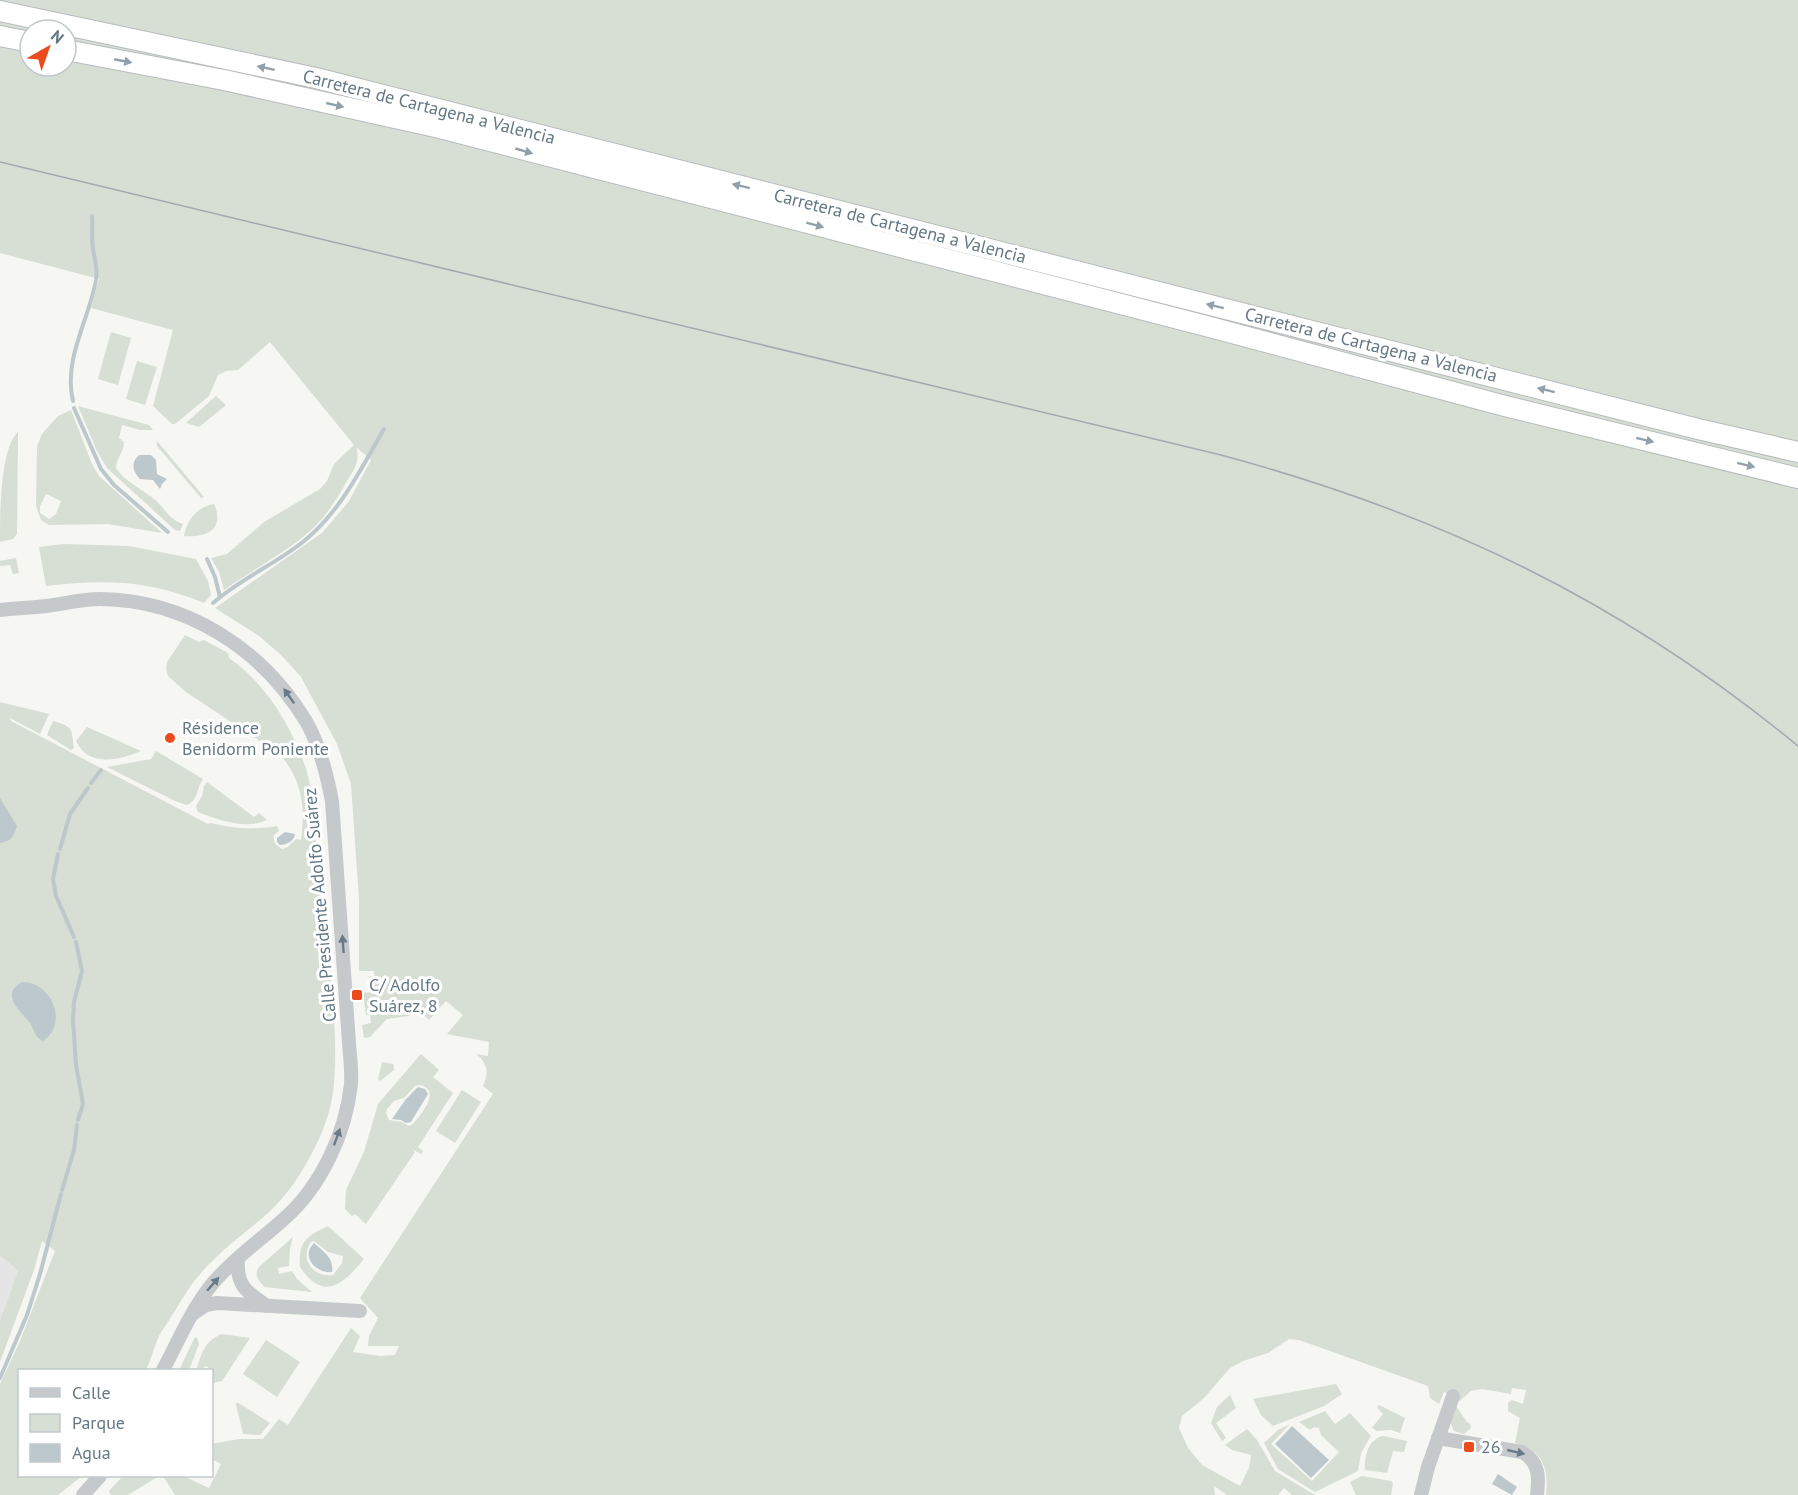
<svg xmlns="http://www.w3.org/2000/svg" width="1798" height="1495" viewBox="0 0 1798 1495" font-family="'PT Sans',sans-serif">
<rect width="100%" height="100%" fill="#f6f6f3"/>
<polygon fill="#e4e5e4" points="0,1255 18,1271 0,1320"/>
<g fill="#d7ded3" fill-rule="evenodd">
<path d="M 0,0 L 1798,0 L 1798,1495 L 1546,1495 C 1549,1468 1543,1450 1515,1443 L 1520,1418 L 1508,1411 L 1508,1403 L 1512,1400 L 1523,1404 L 1526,1390 L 1512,1388 L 1511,1394 L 1482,1389 L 1471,1391 L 1457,1403 L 1459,1397 L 1444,1392 L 1439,1404 L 1430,1398 L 1428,1386 L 1299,1340 L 1289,1339 L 1268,1353 L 1243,1361 L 1230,1368 L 1204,1398 L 1182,1416 L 1179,1428 L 1188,1448 L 1202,1465 L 1240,1486 L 1249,1468 L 1251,1455 L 1232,1450 L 1225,1445 L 1247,1429 L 1257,1440 L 1275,1471 L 1315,1495 L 1292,1495 L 1284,1488 L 1278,1495 L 1227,1495 L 1214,1486 L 1215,1495 L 175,1495 L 163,1476 L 183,1476 L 209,1488 L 221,1464 L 212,1459 L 212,1444 L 239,1439 L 263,1439 L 279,1419 L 288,1425 L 351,1328 L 360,1336 L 353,1352 L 380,1356 L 395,1355 L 399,1346 L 368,1346 L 369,1336 L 378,1318 L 360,1298 L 493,1094 L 483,1086 C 489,1073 488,1063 476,1054 L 488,1056 L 489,1042 L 447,1034 L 463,1015 L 446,1001 L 429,1020 L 416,1008 L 409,1016 L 387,1019 L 370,1037 L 364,1038 L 362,1025 L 371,1023 L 370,1014 L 366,1015 L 364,1000 L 359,1000 L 360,993 L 375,992 L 374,971 L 359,971 L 359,900 L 351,784 L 337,744 L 301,677 L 281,655 L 259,636 L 215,608 L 322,533 L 349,501 L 371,460 L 356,447 C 361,460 354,470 347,481 C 340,494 331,508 321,520 C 297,547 255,568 224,590 L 219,572 L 211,558 L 227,554 L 264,522 L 320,489 L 327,481 L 334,464 L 354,445 L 270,342 L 238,370 L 226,371 L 218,375 L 209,396 L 175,424 L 172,424 L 153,406 L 173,330 L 91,308 L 99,279 L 0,253 ZM 30,30 L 66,30 L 66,66 L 30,66 Z"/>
<polygon points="111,332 131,338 118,385 98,379"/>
<polygon points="137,361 157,367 145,405 126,399"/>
<polygon points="216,396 226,405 199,427 186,423"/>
<path d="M 78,406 L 149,425 L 153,430 L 140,430 L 122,425 L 119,438 L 124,442 C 124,452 116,458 116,468 C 126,483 141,488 154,499 C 166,509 167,518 183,524 L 180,531 L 175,530 L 107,468 L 96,449 Z"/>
<path d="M 71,410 L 92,464 L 99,476 L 162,533 L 108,524 L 49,525 L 41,520 L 36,506 L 37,446 L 42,434 L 58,416 ZM 46,494 L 61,501 L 56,514 L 49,519 L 40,513 L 40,506 Z"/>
<path d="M 18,432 L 17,534 L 13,539 L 0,542 C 0,514 0,448 18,432 Z"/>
<polygon points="157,441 204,497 201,498 157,446"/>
<path d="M 214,504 C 225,529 207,538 184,536 C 187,520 197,507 214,504 Z"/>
<path d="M 64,544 L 129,546 L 196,559 L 208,581 L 211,595 L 204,603 C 150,580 104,579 46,586 L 39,547 Z"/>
<polygon points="16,558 19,573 13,574 10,565 0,566 0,561"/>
<path d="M 185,635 L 199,642 L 204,640 L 228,653 L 229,658 C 266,683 294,730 307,772 C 317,807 315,844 318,880 C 325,948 341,1025 333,1093 C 330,1113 322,1135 312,1153 C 301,1175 285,1198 266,1215 C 242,1235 216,1254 196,1279 C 186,1291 179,1305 171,1317 C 167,1324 162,1330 159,1336 C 154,1347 151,1360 146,1370 L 20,1370 L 20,1476 L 82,1476 L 58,1495 L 0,1495 L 0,1384 L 20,1341 L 55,1251 L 42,1241 L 34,1270 L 0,1362 L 0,1320 L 18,1271 L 0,1255 L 0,702 L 49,714 L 40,734 L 10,718 L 11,721 L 208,824 L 211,823 C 233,829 254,830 277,826 L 279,831 L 274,835 C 273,843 276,845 282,849 L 288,847 L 296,839 L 301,840 C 306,802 301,775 273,747 L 272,749 L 186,692 L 168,676 L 166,669 L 167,662 Z"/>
<path d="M 53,721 C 74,727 71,728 74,748 L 71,750 L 47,735 Z"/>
<path d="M 87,727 L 141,751 C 120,760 88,768 76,741 Z"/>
<path d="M 156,751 L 203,779 C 196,789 199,800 187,805 L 175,801 L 107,767 L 151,759 Z"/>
<path d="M 207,782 L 254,817 L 259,813 L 267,820 C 246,830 218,820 198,812 L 196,806 L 202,796 L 204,786 Z"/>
<path d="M 421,1054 L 439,1070 L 433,1077 L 453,1093 L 418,1147 L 423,1151 L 421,1154 L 412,1149 L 415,1152 L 366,1224 L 355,1214 L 352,1216 L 345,1209 L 346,1190 L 364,1152 L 378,1104 ZM 420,1085 C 442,1091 421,1114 413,1124 L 409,1126 L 402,1122 L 389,1120 L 386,1113 L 387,1109 L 394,1101 L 404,1098 L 415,1086 Z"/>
<polygon points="382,1062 393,1064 394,1067 394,1070 380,1081 378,1079"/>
<polygon points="462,1090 481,1102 455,1143 436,1131"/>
<path d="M 328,1226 L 364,1259 C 344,1283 324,1303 300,1267 C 298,1241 307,1236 328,1226 ZM 314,1241 L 328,1252 L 343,1256 L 342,1263 L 333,1275 C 314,1278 299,1260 311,1242 Z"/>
<path d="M 293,1237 L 290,1248 L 289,1266 L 278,1268 L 279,1274 L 292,1271 L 297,1279 L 312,1292 L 265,1287 C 258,1281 253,1274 260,1266 Z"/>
<path d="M 222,1334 L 250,1338 L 222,1381 L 213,1383 L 212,1370 L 209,1370 L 207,1366 L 200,1369 L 197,1368 C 202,1352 205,1341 222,1334 Z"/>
<polygon points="195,1337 197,1338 199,1344 189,1370 179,1370"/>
<polygon points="266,1340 300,1362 277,1397 243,1374"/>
<polygon points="1336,1384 1342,1394 1324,1406 1273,1426 1261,1415 1253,1399"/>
<polygon points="1230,1395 1236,1408 1216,1423 1226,1438 1222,1441 1211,1423 1217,1407"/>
<polygon points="237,1402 270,1423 260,1435 243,1434 236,1405"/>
<polygon points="1379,1405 1405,1418 1400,1433 1391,1430 1377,1431 1372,1428 1383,1414 1377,1407"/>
<polygon points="1456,1406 1467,1422 1470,1424 1471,1428 1464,1434 1454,1431 1450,1422"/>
<polygon points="1325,1411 1335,1424 1350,1413 1371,1436 1361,1453 1358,1471 1315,1492 1278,1469 1264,1443 1278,1430 1290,1424 1271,1444 1312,1481 1339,1452 1321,1435 1319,1428 1314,1427 1310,1430 1299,1422"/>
<path d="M 1383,1436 L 1407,1441 L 1404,1452 L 1393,1451 L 1387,1473 L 1365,1470 C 1364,1457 1368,1439 1383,1436 Z"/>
<polygon points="123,1476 159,1476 128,1495 111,1495 109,1491"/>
<polygon points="1362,1476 1391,1481 1393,1483 1391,1495 1356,1495 1350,1482"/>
</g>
<g fill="#bcc8cc">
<path d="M 139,455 L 151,455 L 156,460 L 157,474 L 167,479 L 162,484 L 160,489 L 153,480 L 140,479 C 132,471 131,462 139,455 Z"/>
<path d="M 0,798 L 17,826 C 14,836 11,841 0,843 Z"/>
<path d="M 285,832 L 295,834 C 294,841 287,845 280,845 L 277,842 L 277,838 Z"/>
<path d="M 22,982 C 52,982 69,1023 43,1041 C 34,1037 35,1031 30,1023 C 19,1009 0,995 22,982 Z"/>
<polygon points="418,1087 425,1089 428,1094 411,1122 406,1123 401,1120 392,1119 406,1099"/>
<path d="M 314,1243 C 324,1252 334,1258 332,1272 C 316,1274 300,1256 314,1243 Z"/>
<polygon points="1292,1426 1329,1460 1311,1478 1275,1444"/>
<polygon points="1498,1474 1517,1487 1512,1495 1492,1484"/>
</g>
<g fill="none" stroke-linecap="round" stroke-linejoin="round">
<g stroke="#bcc8cc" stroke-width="4">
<path d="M 73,401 C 63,359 89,320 96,280 C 98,266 95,262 93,249 C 91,238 93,227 92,216"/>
<polyline points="74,408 101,469 114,485 168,532"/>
<polyline points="207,559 215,577 220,597"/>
<path d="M 213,603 C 241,578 276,564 304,541 C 340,512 361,469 384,429"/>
<polyline points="91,783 101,770"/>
<polyline points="60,849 70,814 88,788"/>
<polyline points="58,854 53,879 56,896 74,937"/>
<polyline points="76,942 82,971 74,1002 73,1021 76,1065 83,1104 78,1120"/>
<polyline points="62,1190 74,1150 77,1125"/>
<polyline points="0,1378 27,1315 40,1274 61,1194"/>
</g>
<g stroke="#b8bbbe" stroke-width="22">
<g id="highway">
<polyline points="0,11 316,78 1698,429 1798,452"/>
<polyline points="0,36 30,42"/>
<polyline points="66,50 224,80 440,128 1206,326 1505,406 1798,478"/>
</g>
</g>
<g stroke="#c6c9cc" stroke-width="14">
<path d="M 0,610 C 15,608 30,608 46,606 C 63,604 82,599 100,599 C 187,600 263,649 307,723 C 320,746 327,775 332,801 L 349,1043 C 350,1057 352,1071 351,1084 C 346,1133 321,1186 285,1218 C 261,1240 234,1258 213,1283 C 192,1308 178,1342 163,1370"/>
<path d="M 238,1259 C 236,1285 246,1292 267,1306"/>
<polyline points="194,1313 206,1305 217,1303 360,1311"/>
<path d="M 1438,1438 L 1522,1452 C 1540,1462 1539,1478 1537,1495"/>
<polyline points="83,1495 100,1476"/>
<polyline points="1421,1495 1428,1467 1453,1396"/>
</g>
<use href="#highway" stroke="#fff" stroke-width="20"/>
<path stroke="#a3aaaf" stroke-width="1.5" d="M 0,162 L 1221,455 C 1440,514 1622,601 1798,746"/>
</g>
<defs><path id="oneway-solid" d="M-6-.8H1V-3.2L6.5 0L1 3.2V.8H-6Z" transform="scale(1.5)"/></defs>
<g fill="#92a0aa">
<use href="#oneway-solid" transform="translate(123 61) rotate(11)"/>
<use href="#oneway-solid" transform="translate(266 68) rotate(-168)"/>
<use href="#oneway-solid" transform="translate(335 105) rotate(13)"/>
<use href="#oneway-solid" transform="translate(524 151) rotate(16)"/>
<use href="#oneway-solid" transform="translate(741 186) rotate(-166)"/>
<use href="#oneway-solid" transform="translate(815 225) rotate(15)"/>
<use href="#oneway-solid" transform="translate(1215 306) rotate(-166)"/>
<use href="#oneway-solid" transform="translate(1546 390) rotate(-166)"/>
<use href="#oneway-solid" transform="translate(1645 440) rotate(14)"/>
<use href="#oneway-solid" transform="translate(1746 465) rotate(14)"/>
</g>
<g fill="#697b89">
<use href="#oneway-solid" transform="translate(289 696) rotate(-125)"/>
<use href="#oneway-solid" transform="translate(343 944) rotate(-94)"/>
<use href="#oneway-solid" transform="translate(337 1137) rotate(-70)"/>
<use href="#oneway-solid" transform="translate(213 1284) rotate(-49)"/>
<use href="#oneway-solid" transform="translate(1516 1452) rotate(13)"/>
</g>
<g fill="#ec4c1d" stroke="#fff" stroke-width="2">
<circle cx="170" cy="738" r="6"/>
<rect x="351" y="989" width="12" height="12" rx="3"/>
<rect x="1463" y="1441" width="12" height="12" rx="3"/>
</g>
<g text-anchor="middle" stroke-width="6" stroke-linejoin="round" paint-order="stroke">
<g font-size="18" fill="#647785" stroke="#fff">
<text transform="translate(429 107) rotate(14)" y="6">Carretera de Cartagena a Valencia</text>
<text transform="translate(900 226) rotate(14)" y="6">Carretera de Cartagena a Valencia</text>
<text transform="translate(1371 345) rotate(14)" y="6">Carretera de Cartagena a Valencia</text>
<text transform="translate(320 905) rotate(-95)" y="6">Calle Presidente Adolfo Suárez</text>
</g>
<g font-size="18" fill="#647785" stroke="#fff" text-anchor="start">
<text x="182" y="734">Résidence<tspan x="182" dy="21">Benidorm Poniente</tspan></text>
<text x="369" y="991">C/ Adolfo<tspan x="369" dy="21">Suárez, 8</tspan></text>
<text x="1481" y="1453">26</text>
</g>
</g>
<rect x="18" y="1369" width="195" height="108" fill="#ffffff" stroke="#c1c9ce" stroke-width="1.5"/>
<rect x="30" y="1388" width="30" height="9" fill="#c6c9cc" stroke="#c1c9ce" stroke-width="1.5"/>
<text x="72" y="1399" font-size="18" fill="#647785">Calle</text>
<rect x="30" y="1414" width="30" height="18" fill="#d7ded3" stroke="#c1c9ce" stroke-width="1.5"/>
<text x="72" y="1429" font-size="18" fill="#647785">Parque</text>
<rect x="30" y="1444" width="30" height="18" fill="#bcc8cc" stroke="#c1c9ce" stroke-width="1.5"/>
<text x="72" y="1459" font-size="18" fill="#647785">Agua</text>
<g transform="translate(48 48) rotate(40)"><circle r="28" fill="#ffffff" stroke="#c1c9ce" stroke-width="1.5"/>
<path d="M0-4.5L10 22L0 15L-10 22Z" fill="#ec4c1d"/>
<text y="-9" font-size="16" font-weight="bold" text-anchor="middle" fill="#647785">N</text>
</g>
</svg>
